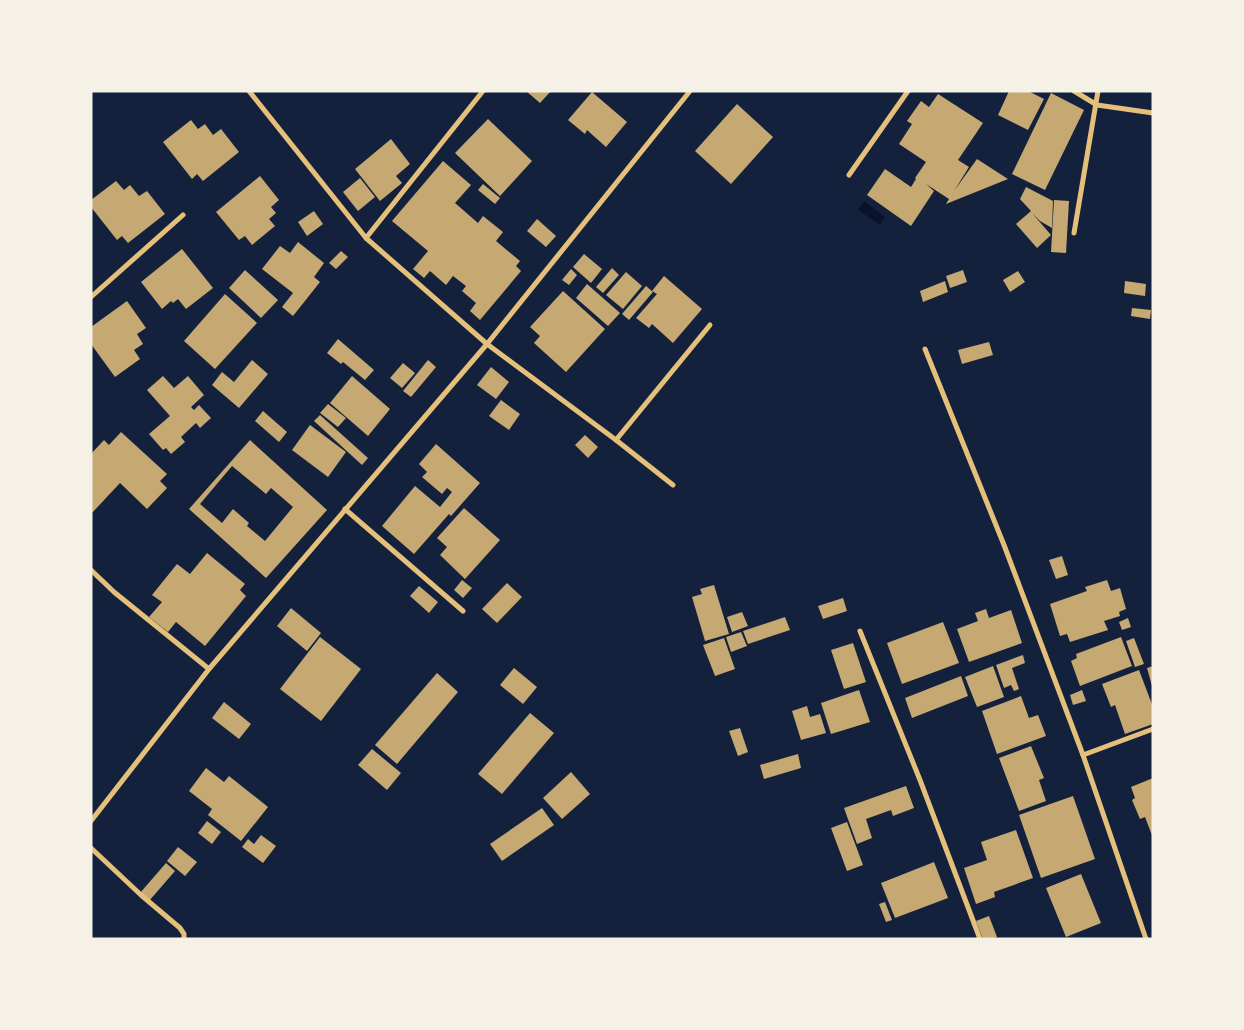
<svg xmlns="http://www.w3.org/2000/svg" width="1244" height="1030" viewBox="0 0 1244 1030" font-family="'Work Sans',sans-serif">
<rect width="100%" height="100%" fill="#14213d"/>
<polygon fill="#0b132b" points="864,201 885,217 880,225 858,210"/>
<g fill="#c6a872" fill-rule="evenodd">
<polygon points="526,91 551,91 540,103"/>
<polygon points="1009,91 1028,91 1044,99 1028,130 998,115"/>
<polygon points="592,92 627,122 606,147 587,130 585,134 568,120"/>
<polygon points="1051,93 1084,110 1045,190 1012,174"/>
<polygon points="938,94 983,123 958,160 969,167 954,191 977,159 1008,179 946,204 949,199 926,184 934,191 911,226 867,195 885,169 911,187 916,179 915,178 926,162 899,144 912,124 907,121 921,101 929,107"/>
<polygon points="737,104 773,137 731,184 695,151"/>
<polygon points="488,119 532,161 500,196 455,153"/>
<polygon points="191,120 198,129 205,124 213,135 221,129 239,152 203,181 197,174 192,179 163,142"/>
<polygon points="391,139 410,164 396,176 402,183 380,201 355,169"/>
<polygon points="443,161 471,185 455,203 478,223 483,216 503,232 496,241 520,261 516,266 521,271 480,320 470,311 476,303 462,291 466,286 453,276 446,285 430,271 424,278 413,269 428,251 392,221"/>
<polygon points="260,176 279,200 271,207 276,213 269,219 275,226 252,245 245,236 239,240 216,212"/>
<polygon points="360,178 375,197 358,211 343,192"/>
<polygon points="116,181 124,190 130,185 139,196 147,191 165,214 128,243 122,236 117,240 91,207 91,200"/>
<polygon points="483,184 500,198 495,204 478,190"/>
<polygon points="1026,187 1053,201 1052,228 1040,221 1032,213 1051,235 1037,248 1016,224 1031,211 1020,199"/>
<polygon points="1054,200 1069,201 1066,253 1051,252"/>
<polygon points="314,211 323,224 307,236 298,222"/>
<polygon points="537,219 556,236 546,247 527,231"/>
<polygon points="298,242 324,263 314,277 320,282 293,316 282,307 293,293 262,269 280,246 290,253"/>
<polygon points="182,249 213,288 186,309 178,299 173,303 171,301 162,309 141,282"/>
<polygon points="341,251 348,257 336,269 329,263"/>
<polygon points="584,254 602,269 591,283 573,267"/>
<polygon points="612,268 619,275 603,293 596,287"/>
<polygon points="571,269 577,275 569,285 562,280"/>
<polygon points="245,270 278,300 261,318 229,288"/>
<polygon points="963,270 967,282 950,288 946,276"/>
<polygon points="1018,271 1025,282 1010,292 1003,280"/>
<polygon points="626,272 642,286 623,309 606,295"/>
<polygon points="664,276 702,309 673,343 652,324 649,328 636,318 657,294 652,291"/>
<polygon points="945,281 948,292 923,302 920,291"/>
<polygon points="1125,281 1146,284 1145,296 1124,293"/>
<polygon points="587,284 620,313 608,326 576,298"/>
<polygon points="646,286 653,292 629,320 622,314"/>
<polygon points="563,291 605,329 566,372 534,343 540,336 530,327"/>
<polygon points="225,294 257,323 215,369 184,341"/>
<polygon points="127,301 146,328 137,334 143,344 134,350 140,359 115,377 91,344 91,327"/>
<polygon points="1132,308 1151,310 1150,319 1131,316"/>
<polygon points="338,339 374,370 365,380 343,362 341,364 327,353"/>
<polygon points="989,342 993,355 962,364 958,350"/>
<polygon points="252,360 268,374 239,408 212,385 222,372 234,382"/>
<polygon points="428,360 436,367 411,397 403,391"/>
<polygon points="403,363 415,373 402,388 390,378"/>
<polygon points="491,367 509,382 496,399 477,385"/>
<polygon points="163,376 174,388 188,376 204,395 191,407 194,410 199,405 211,418 200,428 196,423 181,437 185,442 171,454 166,448 163,450 149,434 170,416 147,390"/>
<polygon points="352,376 390,409 368,436 330,403"/>
<polygon points="501,400 520,414 509,430 489,416"/>
<polygon points="328,404 346,418 338,427 320,413"/>
<polygon points="263,411 287,432 279,442 255,421"/>
<polygon points="320,415 368,458 362,465 314,421"/>
<polygon points="310,425 346,452 328,477 292,450"/>
<polygon points="121,432 167,474 160,481 167,488 147,509 120,483 91,514 91,454 104,440 109,445"/>
<polygon points="585,435 598,447 588,458 575,445"/>
<path d="M 250,440 L 327,510 L 266,578 L 189,509 ZM 232,466 L 266,494 L 271,488 L 293,507 L 265,541 L 247,526 L 249,523 L 233,509 L 222,523 L 200,504 Z"/>
<polygon points="436,444 480,483 451,516 449,514 414,554 382,526 415,486 440,507 452,492 447,488 442,494 422,477 427,472 419,464"/>
<polygon points="464,508 500,540 465,579 440,555 447,547 437,538"/>
<polygon points="207,553 245,584 240,590 246,596 205,646 176,622 168,632 149,617 162,602 152,595 177,564 190,574"/>
<polygon points="1062,556 1068,575 1056,579 1049,560"/>
<polygon points="462,580 472,588 463,598 454,590"/>
<polygon points="1107,580 1111,591 1120,588 1126,609 1119,612 1120,616 1104,621 1108,630 1070,642 1067,634 1060,636 1050,604 1087,591 1085,587"/>
<polygon points="507,583 522,597 497,623 482,609"/>
<polygon points="714,585 729,634 705,641 692,597 702,594 700,589"/>
<polygon points="419,586 438,602 429,613 410,596"/>
<polygon points="843,598 847,611 823,619 818,606"/>
<polygon points="291,608 321,633 307,651 277,626"/>
<polygon points="986,609 989,618 1011,610 1022,643 969,662 957,629 978,621 975,613"/>
<polygon points="742,612 748,626 732,632 727,617"/>
<polygon points="785,617 790,630 748,644 743,631"/>
<polygon points="1128,618 1131,627 1122,630 1119,622"/>
<polygon points="943,622 959,663 902,684 887,643"/>
<polygon points="741,632 747,646 731,652 726,637"/>
<polygon points="320,637 361,669 321,721 280,689"/>
<polygon points="1121,637 1132,666 1080,686 1071,661 1077,658 1076,654"/>
<polygon points="724,638 735,669 715,676 703,645"/>
<polygon points="1134,638 1144,664 1135,667 1126,641"/>
<polygon points="853,643 866,682 844,689 831,650"/>
<polygon points="1023,655 1025,663 1012,668 1019,689 1014,691 1011,685 1004,688 996,665"/>
<polygon points="993,666 1004,697 977,707 965,677"/>
<polygon points="1153,666 1153,686 1152,686 1147,668"/>
<polygon points="514,668 537,687 523,704 500,685"/>
<polygon points="1139,670 1153,707 1153,724 1125,734 1115,705 1111,707 1102,684"/>
<polygon points="437,673 458,692 397,764 375,745"/>
<polygon points="961,676 968,696 912,718 905,698"/>
<polygon points="859,690 870,722 831,734 821,703"/>
<polygon points="1082,690 1086,701 1073,705 1070,695"/>
<polygon points="1021,696 1029,718 1038,715 1046,736 997,754 982,711"/>
<polygon points="224,702 251,724 239,739 212,718"/>
<polygon points="807,706 810,717 820,714 826,733 801,740 792,711"/>
<polygon points="530,713 554,733 502,794 478,774"/>
<polygon points="740,728 748,752 738,756 729,731"/>
<polygon points="1031,746 1044,778 1039,780 1046,801 1019,811 999,758"/>
<polygon points="372,749 401,773 387,790 358,765"/>
<polygon points="798,754 801,768 764,779 760,765"/>
<polygon points="206,768 224,782 229,776 268,807 241,841 208,815 212,809 189,791"/>
<polygon points="571,772 590,794 562,819 543,798"/>
<polygon points="1153,778 1153,838 1145,817 1140,819 1132,800 1135,798 1131,787"/>
<polygon points="906,786 914,808 893,816 891,810 866,819 872,838 857,844 844,808"/>
<polygon points="1073,796 1095,859 1041,878 1019,815"/>
<polygon points="542,808 554,825 502,861 490,844"/>
<polygon points="207,821 221,832 212,844 198,833"/>
<polygon points="847,822 863,865 847,871 831,828"/>
<polygon points="1016,830 1033,878 994,892 995,897 976,904 964,868 987,860 981,842"/>
<polygon points="261,835 276,846 263,863 242,847 248,839 254,844"/>
<polygon points="178,847 197,862 185,876 167,861"/>
<polygon points="934,862 948,898 895,918 881,883"/>
<polygon points="166,863 175,871 149,901 140,893"/>
<polygon points="1081,874 1101,923 1066,937 1046,888"/>
<polygon points="885,902 892,920 886,922 879,904"/>
<polygon points="989,916 997,937 992,939 983,939 976,921"/>
</g>
<g fill="none" stroke-linecap="round" stroke-linejoin="round">
<g stroke="#e5c07b" stroke-width="5">
<polyline points="249,91 366,238 487,344 616,440 673,485"/>
<polyline points="1074,91 1097,105 1153,113"/>
<polyline points="849,175 908,91"/>
<polyline points="1074,233 1098,91"/>
<polyline points="366,238 483,91"/>
<polyline points="91,297 183,215"/>
<polyline points="925,349 1004,545 1083,755 1146,939"/>
<polyline points="616,440 710,325"/>
<polyline points="345,509 463,611"/>
<polyline points="91,570 114,592 209,669"/>
<polyline points="860,631 920,780 980,939"/>
<polyline points="1083,755 1153,729"/>
<polyline points="91,821 209,669 487,344 690,91"/>
<polyline points="91,848 141,895 180,928 184,934 184,939"/>
</g>
</g>
<rect width="1244" height="1030" fill="none" stroke="#f6f1e7" stroke-width="185"/>
</svg>
